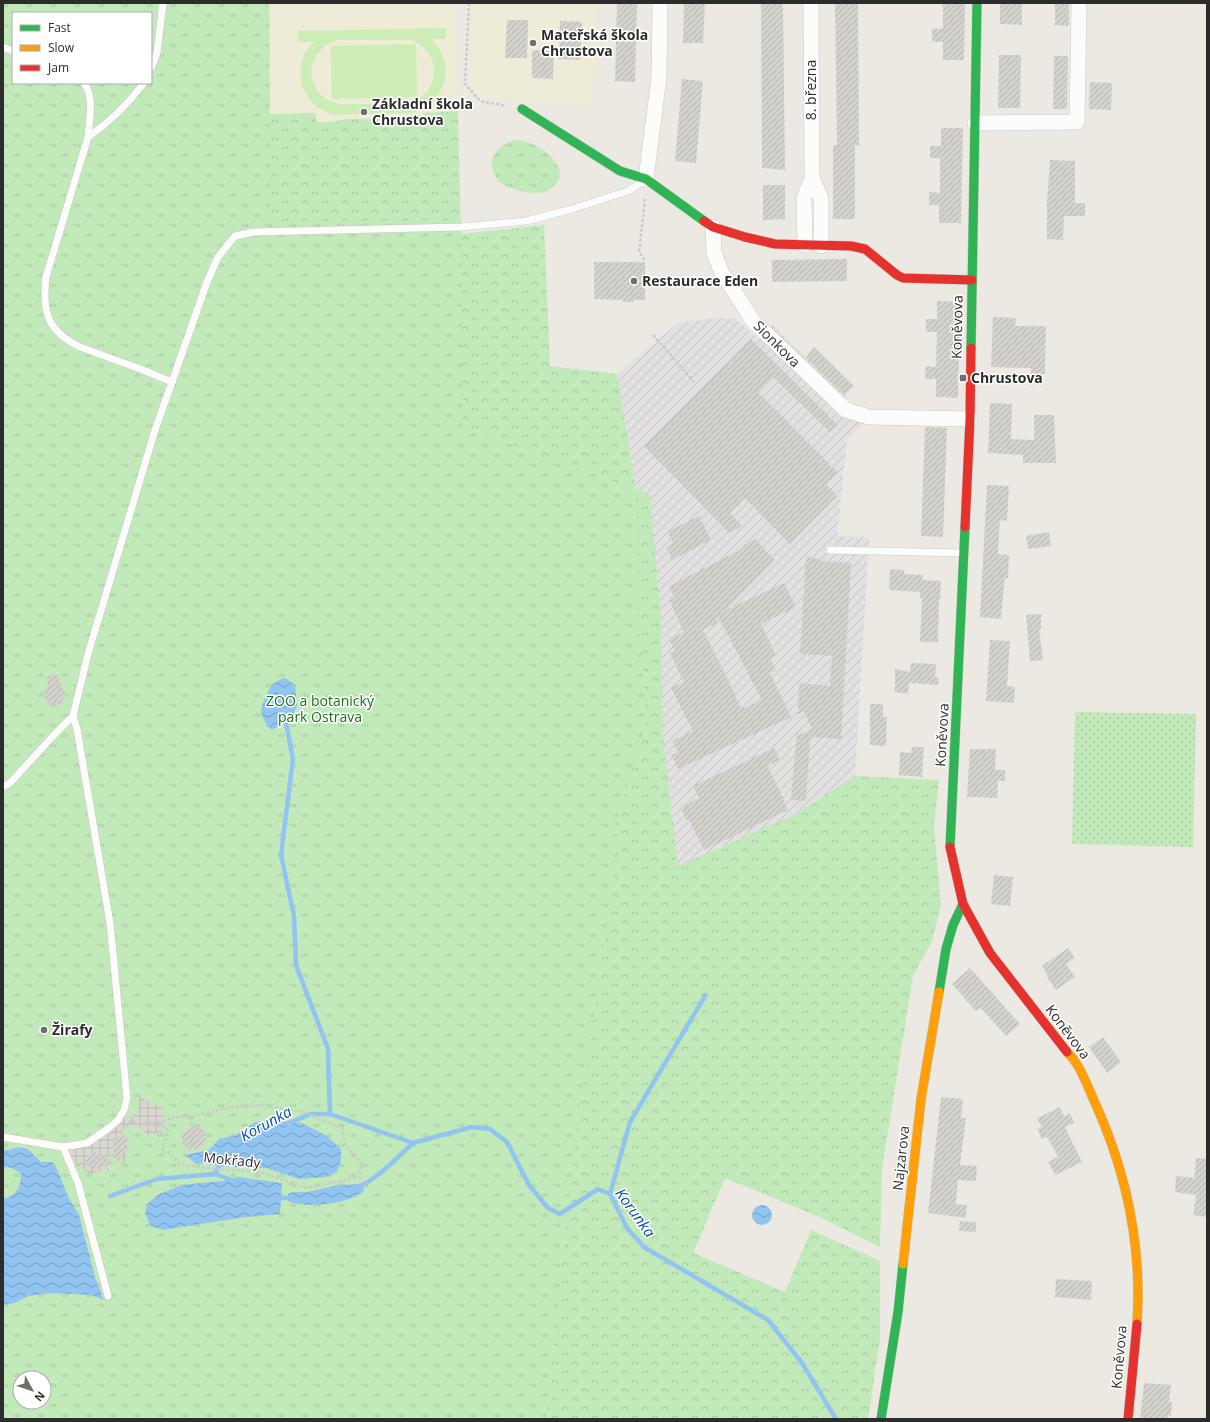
<svg xmlns="http://www.w3.org/2000/svg" width="1210" height="1422" viewBox="0 0 1210 1422" font-family="'Open Sans',sans-serif">
<defs>
<pattern id="industrial-furrows" width="10" height="10" patternUnits="userSpaceOnUse"><rect width="10" height="10" fill="#e3e0e1"/><path d="M-1 1l2-2M0 10L10 0M9 11l2-2" fill="none" stroke="#c3c0c1"/></pattern>
<pattern id="grass-dots" width="8" height="8" patternUnits="userSpaceOnUse"><rect width="8" height="8" fill="#c2e9b9"/><path d="M2 2h.1M6 6h.1" fill="none" stroke="#a7c89f" stroke-width="1.8" stroke-linecap="round"/></pattern>
<pattern id="forest-crowns" width="20" height="18" patternUnits="userSpaceOnUse"><rect width="20" height="18" fill="#c2e9b9"/><path d="M2 6a3 3 0 1 1 6 0M12 15a3 3 0 1 1 6 0" fill="none" stroke="#a7c89f"/></pattern>
<pattern id="park-tufts" width="24" height="20" patternUnits="userSpaceOnUse"><rect width="24" height="20" fill="#c2e9b9"/><path d="M3 7l-1-3M5 7V3M7 7l1-3M15 17l-1-3M17 17v-4M19 17l1-3" fill="none" stroke="#a7c89f"/></pattern>
<pattern id="plaza-grid" width="8" height="8" patternUnits="userSpaceOnUse"><rect width="8" height="8" fill="#d9d7d0"/><path d="M0 4h8M4 0v8" fill="none" stroke="#bab9b3"/></pattern>
<pattern id="water-waves" width="16" height="10" patternUnits="userSpaceOnUse"><rect width="16" height="10" fill="#91c4f1"/><path d="M0 5q4-4 8 0t8 0" fill="none" stroke="#779fc3"/></pattern>
<pattern id="building-hatch" width="6" height="6" patternUnits="userSpaceOnUse"><rect width="6" height="6" fill="#d3d2cd"/><path d="M-1 1l2-2M0 6l6-6M5 7l2-2" fill="none" stroke="#b5b4b0"/></pattern>
</defs>
<rect width="100%" height="100%" fill="#ebe9e2"/>
<polygon fill="url(#industrial-furrows)" points="717,318 736,319 757,338 772,324 805,357 814,347 854,386 844,394 848,398 836,413 864,422 847,439 837,536 869,537 855,776 794,815 678,867 663,735 661,620 636,489 617,374 678,323"/>
<g fill="#eeebd6">
<polygon points="269,3 456,3 461,220 270,145"/>
<polygon points="473,3 596,3 594,107 482,98 470,84"/>
</g>
<polygon fill="url(#grass-dots)" points="1075,712 1196,714 1193,847 1072,844"/>
<path fill="url(#forest-crowns)" fill-rule="evenodd" d="M 269,3 L 270,114 L 316,113 L 316,122 L 333,122 L 344,119 L 423,118 L 423,113 L 458,111 L 461,234 L 544,225 L 550,366 L 617,374 L 636,489 L 650,495 L 661,620 L 663,735 L 678,866 L 794,815 L 855,776 L 939,780 L 934,825 L 941,905 L 932,941 L 913,976 L 882,1168 L 880,1247 L 817,1216 L 725,1178 L 693,1253 L 785,1292 L 811,1230 L 880,1261 L 880,1339 L 868,1419 L 3,1419 L 3,767 ZM 20,1378 L 44,1378 L 44,1402 L 20,1402 Z"/>
<g fill="url(#park-tufts)" fill-rule="evenodd">
<path d="M 3,3 L 269,3 L 270,222 L 461,220 L 463,427 L 636,489 L 638,613 L 647,722 L 613,830 L 620,839 L 576,1133 L 546,1419 L 3,1419 ZM 13,13 L 151,13 L 151,83 L 13,83 ZM 20,1378 L 44,1378 L 44,1402 L 20,1402 Z"/>
<path d="M 516,140 C 533,139 572,164 556,184 C 553,188 548,191 544,192 C 532,195 506,190 498,180 C 484,162 496,144 516,140 Z"/>
</g>
<g fill="#cdedb6" fill-rule="evenodd">
<path d="M 446,28 L 446,39 L 431,39 C 438,46 443,54 445,63 C 450,86 432,109 411,113 C 392,114 374,114 356,114 C 348,114 339,116 331,114 C 316,109 302,94 301,78 C 299,64 304,51 314,42 L 298,42 L 298,31 ZM 338,40 L 411,40 C 422,44 432,54 434,67 C 436,82 426,98 411,102 C 404,104 396,103 389,103 C 373,104 356,104 340,104 C 303,97 302,50 338,40 Z"/>
<polygon points="416,44 417,97 332,99 331,46"/>
</g>
<path fill="url(#plaza-grid)" fill-rule="evenodd" d="M 139,1097 L 163,1108 L 163,1132 L 149,1135 L 134,1125 L 127,1125 L 123,1129 L 123,1133 L 129,1141 L 124,1163 L 119,1171 L 99,1171 L 93,1174 L 86,1172 L 79,1164 L 69,1161 L 63,1147 L 88,1143 L 121,1115 L 128,1118 L 135,1116 L 139,1107 ZM 120,1136 L 126,1139 L 127,1145 L 124,1150 L 118,1152 L 113,1149 L 112,1143 L 115,1138 ZM 115,1153 L 121,1157 L 123,1163 L 119,1169 L 113,1171 L 107,1168 L 105,1161 L 109,1155 Z"/>
<g fill="url(#water-waves)">
<path d="M 285,678 L 295,685 L 297,705 L 292,719 L 272,730 C 267,726 262,718 261,711 C 261,706 268,690 272,685 C 275,682 281,679 285,678 Z"/>
<polygon points="276,1120 302,1123 327,1136 341,1149 341,1160 337,1172 326,1177 299,1179 266,1168 232,1167 195,1163 185,1155 209,1150 219,1139 236,1135 255,1122"/>
<path d="M 19,1147 L 28,1149 L 41,1162 L 52,1162 L 58,1171 L 68,1197 L 79,1215 L 95,1277 L 104,1300 L 91,1295 L 51,1293 L 28,1296 L 15,1303 L 3,1305 L 3,1198 C 16,1198 22,1184 21,1173 L 12,1168 L 3,1167 L 3,1150 L 8,1150 Z"/>
<polygon points="238,1177 282,1183 280,1214 246,1217 163,1230 151,1226 145,1214 147,1204 158,1195 181,1185 223,1181"/>
<path d="M 360,1184 L 363,1186 L 364,1191 C 350,1204 304,1209 288,1201 L 288,1194 L 293,1192 L 307,1192 L 339,1185 Z"/>
<circle cx="762" cy="1215" r="10"/>
</g>
<g fill="none" stroke-linecap="round" stroke-linejoin="round">
<g stroke="#91c4f1" stroke-width="4.5">
<polyline points="286,723 293,759 281,855 294,916 296,965 328,1049 330,1114"/>
<polyline points="286,1124 311,1114 330,1114 413,1143 472,1127 490,1129 507,1142 529,1185 548,1208 560,1214 598,1189 610,1194 627,1228 644,1247 768,1320 802,1363 836,1419"/>
<polyline points="215,1174 235,1181"/>
<path d="M 359,1186 C 373,1183 401,1154 413,1143"/>
<polyline points="610,1194 630,1122 705,996"/>
<polyline points="110,1196 157,1179 215,1174 220,1165 225,1162"/>
<polyline points="276,1198 292,1198"/>
</g>
</g>
<g fill="url(#building-hatch)" fill-rule="evenodd">
<polygon points="617,3 637,3 635,82 615,81"/>
<polygon points="684,3 705,3 703,43 683,43"/>
<polygon points="761,3 783,3 785,170 762,168"/>
<polygon points="835,3 858,3 859,145 855,145 855,219 833,219 833,145 837,145"/>
<polygon points="943,3 965,3 964,60 943,60 943,42 932,42 932,29 943,29"/>
<polygon points="1000,3 1022,3 1022,25 1000,24"/>
<polygon points="1055,3 1069,3 1069,26 1055,25"/>
<polygon points="507,20 528,20 527,58 505,58"/>
<polygon points="560,21 582,22 580,60 559,59"/>
<polygon points="532,50 554,51 553,79 532,78"/>
<polygon points="999,55 1021,55 1020,108 998,108"/>
<polygon points="1054,56 1068,56 1067,109 1053,109"/>
<polygon points="682,79 703,81 696,163 675,161"/>
<polygon points="1090,82 1112,83 1111,110 1089,109"/>
<polygon points="941,128 963,128 961,223 939,223 939,205 929,205 929,192 940,193 940,158 930,158 930,146 941,146"/>
<polygon points="1050,160 1075,161 1075,203 1085,203 1085,216 1064,216 1063,240 1047,239 1047,203"/>
<polygon points="763,185 785,185 785,219 763,220"/>
<polygon points="847,259 847,281 772,282 772,260"/>
<polygon points="594,262 645,262 645,300 634,300 634,302 623,302 623,300 594,299"/>
<polygon points="937,301 960,302 958,398 936,397 936,379 925,379 926,366 936,367 937,332 926,332 926,319 937,319"/>
<polygon points="993,317 1016,318 1015,326 1046,326 1045,374 1031,374 1031,368 991,367"/>
<polygon points="751,339 838,425 830,432 773,377 758,392 837,472 826,484 837,496 790,544 745,498 730,513 742,526 729,533 644,446 728,362 729,363"/>
<polygon points="814,347 854,386 844,395 806,358"/>
<polygon points="990,403 1012,404 1011,439 1034,440 1034,415 1054,415 1056,463 1023,463 1023,455 988,453"/>
<polygon points="925,427 947,428 943,537 921,536"/>
<polygon points="987,485 1009,486 1007,521 1000,520 998,554 1009,555 1008,578 1005,578 1004,585 1001,619 980,617"/>
<polygon points="699,516 711,540 672,560 666,547 673,543 668,531"/>
<polygon points="1049,532 1051,546 1028,549 1026,536"/>
<path d="M 755,539 L 775,560 L 726,610 L 784,583 L 796,607 L 761,624 L 776,655 L 770,658 L 776,670 L 770,673 L 791,717 L 678,769 L 671,755 L 678,752 L 672,741 L 693,731 L 671,688 L 684,682 L 670,653 L 675,651 L 669,639 L 684,632 L 669,600 L 675,598 L 669,586 L 744,548 L 743,546 ZM 718,617 L 762,700 L 741,709 L 733,690 L 703,630 L 718,623 L 716,620 Z"/>
<polygon points="806,557 820,559 820,561 851,563 841,739 810,737 806,801 791,800 797,730 799,735 812,729 804,711 798,714 799,683 830,686 832,656 800,654"/>
<polygon points="890,569 904,570 904,574 923,575 922,580 941,581 940,599 939,599 938,642 920,642 922,598 920,598 920,592 889,590"/>
<polygon points="1041,614 1041,629 1039,629 1043,660 1030,661 1026,615"/>
<polygon points="990,640 1010,641 1007,686 1015,687 1014,703 986,701"/>
<polygon points="911,663 936,664 935,677 939,678 938,685 909,683 908,694 895,692 895,669 910,672"/>
<polygon points="59,675 60,684 66,693 61,704 49,705 43,695 48,685 47,676"/>
<polygon points="870,704 883,704 883,717 887,717 886,746 870,745"/>
<polygon points="912,747 924,747 922,777 899,775 900,752 911,753"/>
<polygon points="774,748 780,760 768,766 788,810 704,850 688,819 686,820 681,807 699,798 693,786"/>
<polygon points="970,749 996,749 995,770 1005,770 1005,781 998,781 997,798 967,797"/>
<polygon points="994,875 1013,877 1010,906 991,904"/>
<polygon points="1068,948 1075,958 1066,964 1075,977 1056,990 1047,977 1048,976 1042,966"/>
<polygon points="970,968 1020,1024 1006,1036 981,1008 976,1011 952,984"/>
<polygon points="1103,1037 1121,1062 1107,1073 1089,1047"/>
<polygon points="941,1097 963,1099 961,1118 966,1118 960,1165 977,1166 976,1181 958,1180 956,1204 967,1205 966,1218 928,1213"/>
<polygon points="1060,1107 1064,1116 1070,1113 1074,1123 1065,1127 1082,1162 1055,1175 1048,1162 1058,1157 1047,1137 1042,1139 1037,1129 1042,1127 1037,1118"/>
<circle cx="194" cy="1138" r="12"/>
<polygon points="120,1136 126,1139 127,1145 117,1164 112,1143 115,1138"/>
<polygon points="95,1152 115,1164 93,1169 87,1166 86,1160 89,1154"/>
<polygon points="1196,1158 1207,1159 1207,1217 1193,1215 1196,1195 1175,1192 1176,1176 1194,1178"/>
<polygon points="960,1221 976,1222 976,1232 959,1231"/>
<polygon points="1056,1279 1092,1281 1091,1300 1055,1297"/>
<polygon points="1144,1383 1171,1385 1169,1402 1172,1402 1171,1416 1168,1415 1168,1419 1140,1419"/>
</g>
<g fill="none" stroke-linecap="round" stroke-linejoin="round">
<g stroke="#c8c8c7" stroke-width="8">
<g id="lane">
<polyline points="3,47 13,51"/>
<polyline points="151,68 157,53 163,3"/>
<path d="M 84,83 C 95,97 89,120 88,137"/>
<polyline points="172,382 207,282 218,257 235,236 253,232 461,227 526,221 572,209 628,191 642,182"/>
<polyline points="830,550 962,553"/>
<path d="M 3,787 L 11,782 L 52,737 L 73,716 L 88,654 L 155,430 L 172,382 L 143,370 L 80,347 C 47,331 42,312 46,277 L 88,137 C 110,122 128,104 144,83"/>
<polyline points="3,1137 63,1147 78,1183 108,1296"/>
<polyline points="63,1147 87,1143 109,1128 118,1120 124,1110 127,1098 110,923 77,729 73,716"/>
</g>
</g>
<g stroke="#c8c8c7" stroke-width="16">
<g id="street">
<polyline points="975,123 1077,122 1079,3"/>
<polyline points="812,178 821,198 821,246"/>
<polyline points="646,179 659,77 660,3"/>
<polyline points="713,227 714,253 721,271 753,321 846,410 869,417 970,419"/>
<polyline points="805,245 804,198 812,178 811,3"/>
</g>
</g>
<g stroke="#c8c8c7" stroke-width="10">
<g id="fast">
<polyline points="522,109 620,171 646,179 704,221"/>
<polyline points="971,348 977,3"/>
<polyline points="950,847 965,527"/>
<polyline points="939,992 946,949 953,925 963,904"/>
<polyline points="881,1419 898,1312 903,1264"/>
</g>
</g>
<g stroke="#c8c8c7" stroke-width="10">
<g id="slow">
<path d="M 1067,1052 C 1071,1056 1075,1061 1078,1066 C 1085,1078 1090,1092 1096,1105 C 1127,1174 1142,1249 1137,1324"/>
<polyline points="903,1264 921,1099 939,992"/>
</g>
</g>
<g stroke="#c8c8c7" stroke-width="10">
<g id="jam">
<polyline points="704,221 713,227 745,237 775,244 851,246 865,249 897,275 903,278 972,280"/>
<polyline points="965,527 970,419 971,348"/>
<polyline points="950,847 963,904 990,953 1067,1052"/>
<polyline points="1128,1419 1137,1324"/>
</g>
</g>
<g stroke="#cacac9" stroke-width="2.5" stroke-dasharray="3 2" stroke-linecap="butt">
<polyline points="469,3 465,84 480,101 506,106"/>
<polyline points="645,199 639,252 645,261"/>
<polyline points="653,335 694,382"/>
<polyline points="191,1117 192,1132"/>
<polyline points="128,1122 163,1126 168,1130 162,1152 170,1152 179,1163 189,1166 227,1170 261,1172 306,1188 360,1177 361,1163 345,1145 342,1128 303,1112 262,1105 230,1107 191,1117 173,1117 163,1122 128,1122"/>
</g>
<use href="#lane" stroke="#fcfcfb" stroke-width="7"/>
<use href="#street" stroke="#fcfcfb" stroke-width="15"/>
<use href="#fast" stroke="#30b455" stroke-width="9"/>
<use href="#slow" stroke="#ff9f0a" stroke-width="9"/>
<use href="#jam" stroke="#e5322d" stroke-width="9"/>
</g>
<g fill="#6f6e6c" stroke="#fff" stroke-width="1.5">
<circle cx="533" cy="43" r="4"/>
<circle cx="364" cy="112" r="4"/>
<circle cx="634" cy="281" r="4"/>
<rect x="959" y="374" width="8" height="8" rx="2"/>
<circle cx="44" cy="1030" r="4"/>
</g>
<g text-anchor="middle" stroke-width="3" stroke-linejoin="round" paint-order="stroke">
<g font-size="14" font-weight="bold" fill="#2c2c2c" stroke="#fff" text-anchor="start">
<text x="541" y="40">Mateřská škola<tspan x="541" dy="16">Chrustova</tspan></text>
<text x="372" y="109">Základní škola<tspan x="372" dy="16">Chrustova</tspan></text>
<text x="642" y="286">Restaurace Eden</text>
<text x="971" y="383">Chrustova</text>
<text x="52" y="1035">Žirafy</text>
</g>
<g font-size="14" fill="#2c2c2c" stroke="#fff">
<text transform="translate(811 90) rotate(-90)" y="5">8. března</text>
<text transform="translate(957 327) rotate(-89)" y="5">Koněvova</text>
<text transform="translate(777 344) rotate(45)" y="5">Sionkova</text>
<text transform="translate(942 735) rotate(-87)" y="5">Koněvova</text>
<text transform="translate(1068 1032) rotate(53)" y="5">Koněvova</text>
<text transform="translate(901 1158) rotate(-84)" y="5">Najzarova</text>
<text transform="translate(232 1160) rotate(6)" y="5">Mokřady</text>
<text transform="translate(1119 1357) rotate(-85)" y="5">Koněvova</text>
</g>
<g font-size="14" fill="#157116" stroke="#fff">
<text x="320" y="706">ZOO a botanický<tspan x="320" dy="16">park Ostrava</tspan></text>
</g>
<g font-size="15" font-style="italic" fill="#034daa" stroke="#fff">
<text transform="translate(266 1124) rotate(-29)" y="5">Korunka</text>
<text transform="translate(635 1213) rotate(54)" y="5">Korunka</text>
</g>
</g>
<rect width="1210" height="1422" fill="none" stroke="#2c2c2c" stroke-width="8"/>
<rect x="12" y="12" width="140" height="72" fill="#ffffff" stroke="#ababab"/>
<rect x="20" y="25" width="20" height="6" fill="#30b455" stroke="#ababab"/>
<text x="48" y="32" font-size="12" fill="#2c2c2c">Fast</text>
<rect x="20" y="45" width="20" height="6" fill="#ff9f0a" stroke="#ababab"/>
<text x="48" y="52" font-size="12" fill="#2c2c2c">Slow</text>
<rect x="20" y="65" width="20" height="6" fill="#e5322d" stroke="#ababab"/>
<text x="48" y="72" font-size="12" fill="#2c2c2c">Jam</text>
<g transform="translate(32 1390) rotate(130)"><circle r="19" fill="#ffffff" stroke="#ababab"/>
<path d="M0-3L7 15L0 10L-7 15Z" fill="#6f6e6c"/>
<text y="-6" font-size="11" font-weight="bold" text-anchor="middle" fill="#2c2c2c">N</text>
</g>
</svg>
